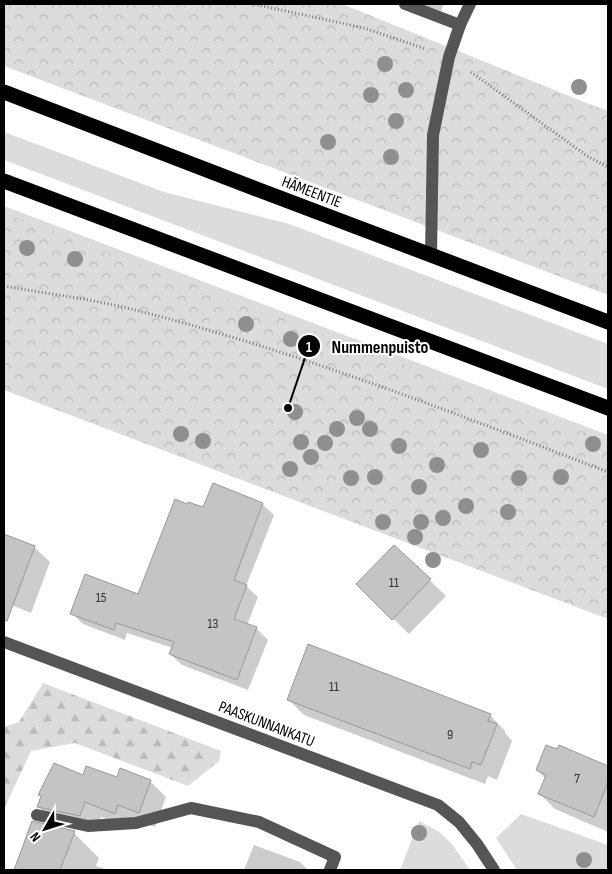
<svg xmlns="http://www.w3.org/2000/svg" width="612" height="874" viewBox="0 0 612 874" font-family="'Sofia Sans Condensed',sans-serif">
<defs>
<pattern id="forest-firs" width="22" height="20" patternUnits="userSpaceOnUse" patternTransform="scale(1.25)"><rect width="22" height="20" fill="#dcdcdc"/><path d="M5 1l3.5 6h-7zM16 11l3.5 6h-7z" fill="#bbb"/></pattern>
<pattern id="park-crowns" width="20" height="18" patternUnits="userSpaceOnUse" patternTransform="scale(1.25)"><rect width="20" height="18" fill="#dcdcdc"/><path d="M2 6a3 3 0 1 1 6 0M12 15a3 3 0 1 1 6 0" fill="none" stroke="#bbb"/></pattern>
</defs>
<rect width="100%" height="100%" fill="#fff"/>
<g fill="#dcdcdc">
<polygon points="4,132 164,192 289,224 608,344 608,389 4,160"/>
<polygon points="4,206 608,435 608,461 4,277"/>
<polygon points="521,814 608,845 608,864 606,870 517,870 496,838"/>
<polygon points="419,821 439,832 451,843 470,870 400,870"/>
</g>
<polygon fill="url(#forest-firs)" points="43,683 221,751 219,761 188,786 75,743 31,751 4,809 4,727 19,722"/>
<g fill="url(#park-crowns)">
<polygon points="4,4 342,4 584,102 608,111 608,295 4,66"/>
<polygon points="4,213 608,441 608,619 4,390"/>
</g>
<g fill="#0003">
<polygon points="420,4 444,4 441,11"/>
<polygon points="262,504 274,515 246,586 258,597 247,625 256,628 268,640 248,690 182,665 170,654 173,648 127,633 125,640 83,624 72,613 138,595 188,505 204,508"/>
<polygon points="4,535 34,547 50,562 31,613 4,602"/>
<polygon points="394,546 446,596 409,634 358,584"/>
<polygon points="289,700 490,715 505,731 505,733 512,741 497,780 488,776 485,784 304,715"/>
<polygon points="559,747 608,767 608,832 555,809 540,794 546,779 537,770 558,751"/>
<polygon points="121,770 150,781 166,797 155,827 134,820 131,828 101,817 96,831 54,822 39,807 42,797 40,795 84,777 118,779"/>
<polygon points="33,823 74,833 99,858 96,866 109,870 15,870"/>
<polygon points="254,845 300,862 308,870 244,870"/>
</g>
<g fill="#c4c4c4" stroke="#999">
<polygon points="213,483 263,503 234,580 247,585 234,619 257,627 237,680 169,654 174,642 116,623 114,630 70,614 85,574 138,594 175,499 187,504 188,502 203,507"/>
<polygon points="4,534 35,546 7,621 4,620"/>
<polygon points="394,545 431,579 392,620 356,584"/>
<polygon points="308,644 491,714 488,721 497,724 481,765 472,762 470,769 287,700"/>
<polygon points="546,745 557,749 559,745 608,766 608,782 594,817 538,794 546,775 536,770"/>
<polygon points="54,763 83,775 86,766 117,777 120,768 151,780 139,813 118,805 115,814 85,802 80,816 37,807 41,796 38,795"/>
<polygon points="32,821 75,831 60,870 14,870"/>
</g>
<g fill="none" stroke-linecap="round" stroke-linejoin="round">
<g stroke="#777" stroke-width="3" stroke-dasharray="1 2.5" stroke-linecap="butt">
<polyline points="254,4 364,28 426,49"/>
<polyline points="471,72 587,156 608,167"/>
<path d="M 4,286 C 43,293 84,298 123,307 C 289,348 449,411 608,472"/>
</g>
<g stroke="#555" stroke-width="12">
<polyline points="405,4 460,25"/>
<polyline points="431,255 433,135 449,57 460,25 470,4"/>
<polyline points="4,642 438,805 459,822 477,844 494,870"/>
<polyline points="37,815 88,826 136,823 191,808 259,822 335,857 330,870"/>
</g>
<g stroke="#000" stroke-width="15">
<polyline points="4,92 259,190 608,322"/>
<polyline points="4,181 608,408"/>
</g>
</g>
<g fill="#8f8f8f">
<circle cx="385" cy="64" r="8"/>
<circle cx="579" cy="87" r="8"/>
<circle cx="406" cy="90" r="8"/>
<circle cx="371" cy="95" r="8"/>
<circle cx="396" cy="121" r="8"/>
<circle cx="328" cy="142" r="8"/>
<circle cx="391" cy="157" r="8"/>
<circle cx="27" cy="248" r="8"/>
<circle cx="75" cy="259" r="8"/>
<circle cx="246" cy="324" r="8"/>
<circle cx="291" cy="339" r="8"/>
<circle cx="295" cy="412" r="8"/>
<circle cx="357" cy="418" r="8"/>
<circle cx="337" cy="429" r="8"/>
<circle cx="370" cy="429" r="8"/>
<circle cx="181" cy="434" r="8"/>
<circle cx="203" cy="441" r="8"/>
<circle cx="301" cy="442" r="8"/>
<circle cx="325" cy="443" r="8"/>
<circle cx="593" cy="444" r="8"/>
<circle cx="399" cy="446" r="8"/>
<circle cx="481" cy="450" r="8"/>
<circle cx="311" cy="457" r="8"/>
<circle cx="437" cy="465" r="8"/>
<circle cx="290" cy="469" r="8"/>
<circle cx="375" cy="477" r="8"/>
<circle cx="561" cy="477" r="8"/>
<circle cx="351" cy="478" r="8"/>
<circle cx="519" cy="478" r="8"/>
<circle cx="419" cy="487" r="8"/>
<circle cx="466" cy="506" r="8"/>
<circle cx="508" cy="512" r="8"/>
<circle cx="443" cy="518" r="8"/>
<circle cx="383" cy="522" r="8"/>
<circle cx="421" cy="522" r="8"/>
<circle cx="415" cy="537" r="8"/>
<circle cx="433" cy="560" r="8"/>
<circle cx="419" cy="833" r="8"/>
<circle cx="584" cy="860" r="8"/>
</g>
<g text-anchor="middle" stroke-width="4" stroke-linejoin="round" paint-order="stroke">
<g font-size="14" fill="#313131">
<text x="394" y="587">11</text>
<text x="101" y="602">15</text>
<text x="213" y="628">13</text>
<text x="334" y="691">11</text>
<text x="450" y="739">9</text>
<text x="577" y="783">7</text>
</g>
<g font-size="16" fill="#000" stroke="#fff">
<text transform="translate(312 191) rotate(21)" y="6">HÄMEENTIE</text>
<text transform="translate(267 723) rotate(21)" y="6">PAASKUNNANKATU</text>
</g>
</g>
<path fill="none" stroke="#000" stroke-width="2" d="M288 408L309 346"/>
<g fill="#000" stroke="#fff" stroke-width="2">
<circle cx="288" cy="408" r="5"/>
<circle cx="309" cy="346" r="12"/>
</g>
<g font-size="15" text-anchor="middle" font-weight="bold" fill="#fff">
<text x="309" y="352">1</text>
</g>
<g font-size="18" text-anchor="middle" font-weight="bold" fill="#000" stroke="#fff" stroke-width="4" stroke-linejoin="round" paint-order="stroke">
<text x="380" y="353">Nummenpuisto</text>
</g>
<rect width="612" height="874" fill="none" stroke="#000000" stroke-width="10"/>
<g transform="translate(45 829) rotate(231)" stroke="#ffffff" stroke-width="4" paint-order="stroke">
<path d="M0-4L9 19L0 12L-9 19Z" fill="#000000"/>
<text y="-8" font-size="14" font-weight="bold" text-anchor="middle" fill="#000000">N</text>
</g>
</svg>
